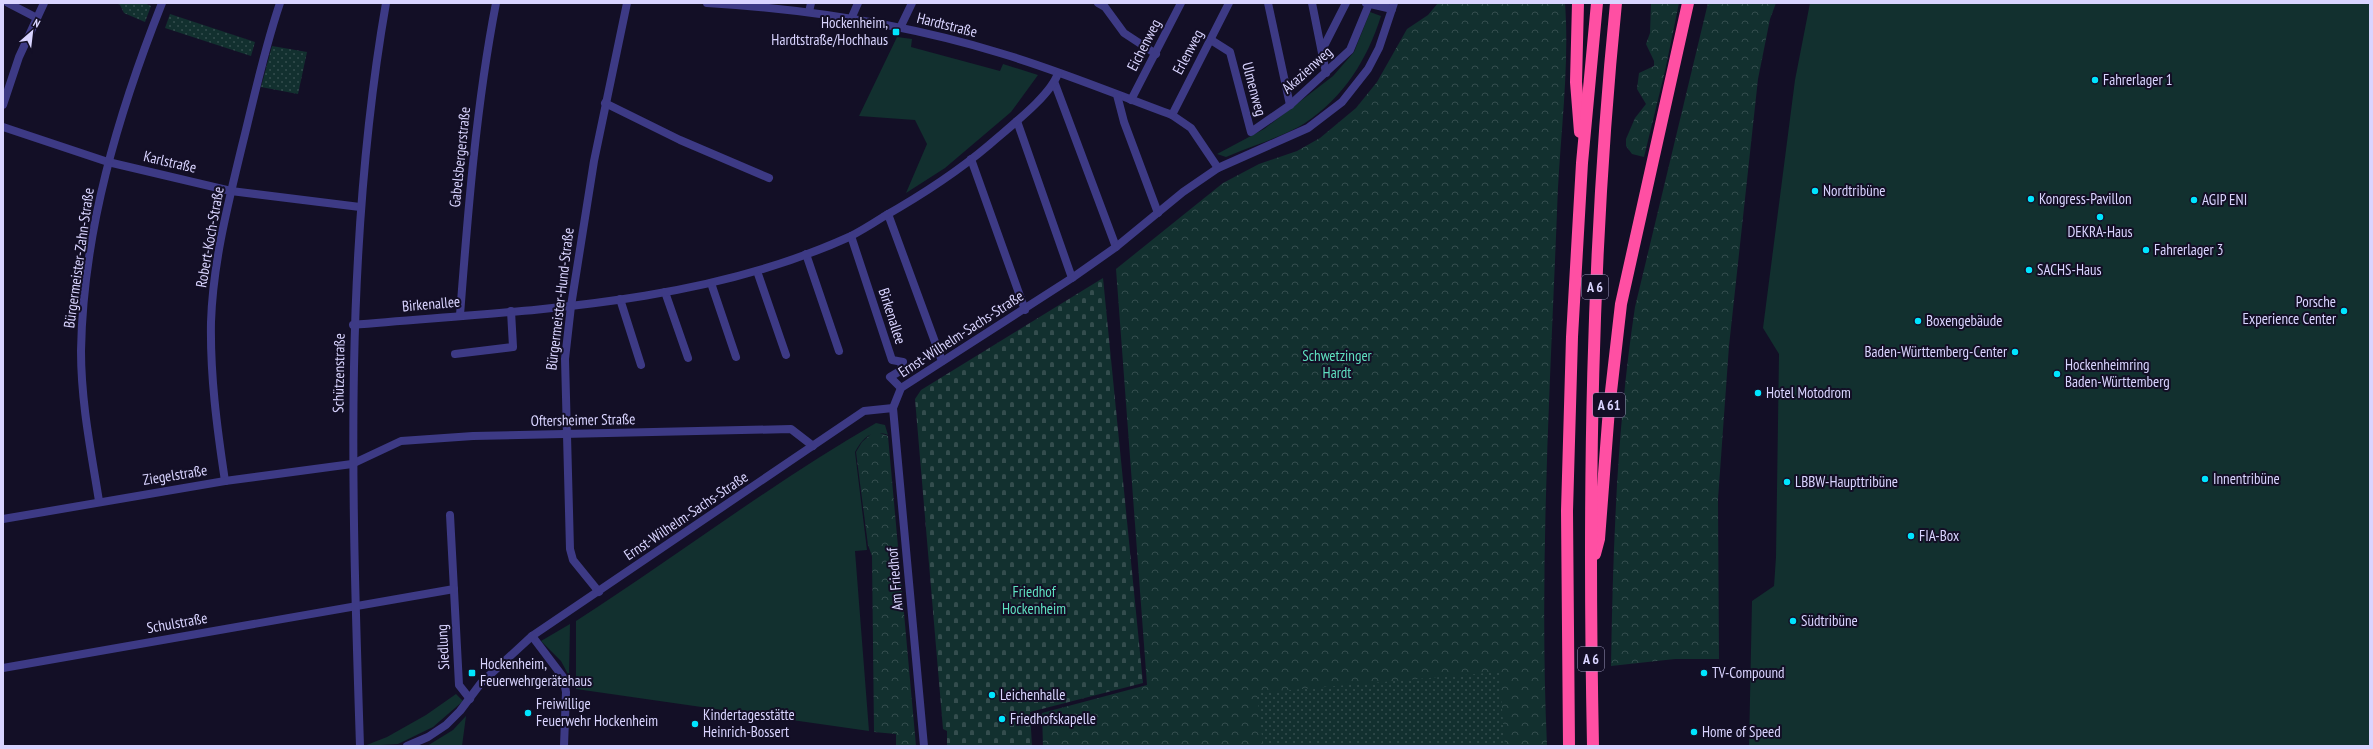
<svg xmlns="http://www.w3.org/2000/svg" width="2373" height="749" viewBox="0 0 2373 749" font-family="'PT Sans Narrow',sans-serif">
<defs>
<pattern id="forest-crowns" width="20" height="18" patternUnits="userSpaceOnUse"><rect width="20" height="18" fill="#12302f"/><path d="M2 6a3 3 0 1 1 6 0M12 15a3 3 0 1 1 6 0" fill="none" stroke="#344d4e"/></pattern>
<pattern id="cemetery-stones" width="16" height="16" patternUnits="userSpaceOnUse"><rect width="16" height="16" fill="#12302f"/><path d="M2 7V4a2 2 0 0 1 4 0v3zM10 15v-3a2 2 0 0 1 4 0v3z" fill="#344d4e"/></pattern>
<pattern id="park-dots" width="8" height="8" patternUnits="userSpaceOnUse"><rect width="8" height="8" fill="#12302f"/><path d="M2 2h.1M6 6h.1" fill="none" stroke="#344d4e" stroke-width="1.8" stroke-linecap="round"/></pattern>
</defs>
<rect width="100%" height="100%" fill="#130f26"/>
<g fill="#12302f">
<polygon points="1810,3 2370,3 2370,746 1749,746 1752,601 1774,586 1776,557 1779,354 1763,328 1795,80"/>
<path d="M 1370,12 L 1381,16 C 1367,60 1344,97 1305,123 C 1285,136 1249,147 1226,157 L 1217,154 L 1264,129 L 1333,76 L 1354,52 Z"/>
<polygon points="897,37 912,39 911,47 1000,71 1003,64 1038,75 1011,112 945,168 906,193 927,144 915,120 859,116"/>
<path d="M 876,423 L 885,425 L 888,435 C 871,429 863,438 855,452 L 867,550 L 855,551 L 869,731 L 576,689 L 576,621 C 677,556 772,483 876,423 Z"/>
<polygon points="570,624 569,676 561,661 541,641"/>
<polygon points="456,694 463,701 433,727 398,744 364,746 387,737 426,715"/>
<polygon points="466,716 462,746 427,746 453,730"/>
</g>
<g fill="url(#forest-crowns)">
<path d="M 1438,3 L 1565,3 C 1570,71 1559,143 1557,212 C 1550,388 1539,570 1547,746 L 1043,746 L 1042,713 L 1147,685 L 1116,269 L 1223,183 L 1259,164 L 1297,151 L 1320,138 L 1356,108 L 1377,82 L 1407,29 L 1428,15 Z"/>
<polygon points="1651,3 1679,3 1665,71 1644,157 1632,154 1626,146 1626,139 1635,118 1646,104 1637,89 1639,73 1654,66 1654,61 1646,44 1650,33"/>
<path d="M 1708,3 L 1776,3 L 1770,19 L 1758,79 L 1729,346 L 1718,499 L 1719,659 L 1675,659 L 1611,666 C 1613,546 1617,426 1635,307 Z"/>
<polygon points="872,433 880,433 888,436 916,746 896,746 896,734 874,732 872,556 868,545 856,452 862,442"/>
</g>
<polygon fill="url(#cemetery-stones)" points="1103,278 1143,683 1030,712 1032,746 947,746 947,731 943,729 915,399 921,390"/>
<g fill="url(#park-dots)">
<polygon points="116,3 144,3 151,6 145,22 124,13 120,5"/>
<polygon points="170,14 255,42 251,56 165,28"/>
<polygon points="272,46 307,52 298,94 261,87"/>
<polygon points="1499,672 1505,746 1263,746 1257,693"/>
</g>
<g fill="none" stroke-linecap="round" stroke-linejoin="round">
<g stroke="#3d3a85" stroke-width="8">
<polyline points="8,3 37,18"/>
<path d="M 707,3 C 806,9 905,24 1000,53 C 1058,70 1115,94 1172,115 L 1191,128 L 1218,168"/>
<polyline points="1098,3 1105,7 1124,33 1156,54"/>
<polyline points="1268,3 1290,105"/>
<polyline points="1312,3 1326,73"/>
<polyline points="1366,3 1392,9"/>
<polyline points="809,12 811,3"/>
<polyline points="851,19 858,3"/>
<polyline points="900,28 912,3"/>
<polyline points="1211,40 1230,52 1251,132 1290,105 1350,50 1369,4"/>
<polyline points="1322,50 1346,3"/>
<polyline points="1055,84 1116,247"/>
<polyline points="1117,95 1124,122 1158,213"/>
<polyline points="1131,100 1181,3"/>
<polyline points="605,103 680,140 769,178"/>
<polyline points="3,105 19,57 44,3"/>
<polyline points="1172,115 1229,3"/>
<polyline points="1017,121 1072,278"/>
<polyline points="3,127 108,162 231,191 360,207"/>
<polyline points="971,159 1025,310"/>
<polyline points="888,214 942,361"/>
<polyline points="851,236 892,360 903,362 900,371 890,377 901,388"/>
<polyline points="806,254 839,351"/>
<polyline points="757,271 786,355"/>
<polyline points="711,283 736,357"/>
<polyline points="665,292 688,358"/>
<polyline points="620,299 641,365"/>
<path d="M 460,315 C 468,211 476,106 496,3"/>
<path d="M 353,325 C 519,310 695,307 849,237 C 861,231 872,224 883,217 C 920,196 956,173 989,145 C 1008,128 1051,96 1058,73"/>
<polyline points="455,354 513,347 511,311"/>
<path d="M 225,481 C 217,428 210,375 211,322 C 213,262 228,204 242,146 C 254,98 264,50 280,3"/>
<path d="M 99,501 C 91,451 81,402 81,351 C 83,231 118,114 162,3"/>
<polyline points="450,515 459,685 470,699"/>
<polyline points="3,519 225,481 352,464 401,441 473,436 791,429 813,446"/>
<polyline points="599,592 573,560 570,549 565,359 571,306 594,161 627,3"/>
<polyline points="532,636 563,677 566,692 564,746"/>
<polyline points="3,668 454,589"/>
<path d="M 360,746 C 352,498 343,249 386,3"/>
<polyline points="407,746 428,737 446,725 460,711 481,683 532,636 864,411 893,408"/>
<polyline points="924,746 893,408 901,388 1072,278 1116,247 1183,192 1218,168 1308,128 1342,102 1368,69 1379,48 1394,3"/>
</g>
<g stroke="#ff4fa3" stroke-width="12">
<polyline points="1578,3 1576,82 1580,132"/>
<polyline points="1595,554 1599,539 1609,409 1621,304 1688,3"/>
<polyline points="1569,746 1567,511 1572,337 1582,163 1597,3"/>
<path d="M 1593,746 C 1588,498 1591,250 1616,3"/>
</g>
</g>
<g fill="#00e5ff" stroke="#130f26" stroke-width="1.5">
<rect x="892" y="28" width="8" height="8" rx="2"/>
<circle cx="2095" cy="80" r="4"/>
<circle cx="1815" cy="191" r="4"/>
<circle cx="2031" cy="199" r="4"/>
<circle cx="2194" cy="200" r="4"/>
<circle cx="2100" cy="217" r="4"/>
<circle cx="2146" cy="250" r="4"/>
<circle cx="2029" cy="270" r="4"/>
<circle cx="2344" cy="311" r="4"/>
<circle cx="1918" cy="321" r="4"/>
<circle cx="2015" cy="352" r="4"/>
<circle cx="2057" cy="374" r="4"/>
<circle cx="1758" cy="393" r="4"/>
<circle cx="2205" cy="479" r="4"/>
<circle cx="1787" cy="482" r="4"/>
<circle cx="1911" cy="536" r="4"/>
<circle cx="1793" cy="621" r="4"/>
<rect x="468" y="669" width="8" height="8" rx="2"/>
<circle cx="1704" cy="673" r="4"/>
<circle cx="992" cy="695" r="4"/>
<circle cx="528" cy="713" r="4"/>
<circle cx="1002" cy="719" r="4"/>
<circle cx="695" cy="724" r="4"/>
<circle cx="1694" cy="732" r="4"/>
</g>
<g text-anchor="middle" stroke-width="4" stroke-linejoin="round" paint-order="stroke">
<g fill="#130f26" stroke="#9e99be" stroke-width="1">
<rect x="1582" y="275" width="26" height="24" rx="3"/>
<rect x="1593" y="393" width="32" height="24" rx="3"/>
<rect x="1578" y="647" width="26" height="24" rx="3"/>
</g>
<g font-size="14" font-weight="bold" fill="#d9d4ff">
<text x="1595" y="292">A 6</text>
<text x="1609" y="410">A 61</text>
<text x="1591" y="664">A 6</text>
</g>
<g font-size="15" fill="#d9d4ff" stroke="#130f26" text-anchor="start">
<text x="888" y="28" text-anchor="end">Hockenheim,<tspan x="888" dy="17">Hardtstraße/Hochhaus</tspan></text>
<text x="2103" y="85">Fahrerlager 1</text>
<text x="1823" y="196">Nordtribüne</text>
<text x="2039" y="204">Kongress-Pavillon</text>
<text x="2202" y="205">AGIP ENI</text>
<text x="2100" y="237" text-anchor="middle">DEKRA-Haus</text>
<text x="2154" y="255">Fahrerlager 3</text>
<text x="2037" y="275">SACHS-Haus</text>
<text x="2336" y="307" text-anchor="end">Porsche<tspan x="2336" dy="17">Experience Center</tspan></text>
<text x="1926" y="326">Boxengebäude</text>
<text x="2007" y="357" text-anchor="end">Baden-Württemberg-Center</text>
<text x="2065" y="370">Hockenheimring<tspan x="2065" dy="17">Baden-Württemberg</tspan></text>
<text x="1766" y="398">Hotel Motodrom</text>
<text x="2213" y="484">Innentribüne</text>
<text x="1795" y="487">LBBW-Haupttribüne</text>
<text x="1919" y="541">FIA-Box</text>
<text x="1801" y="626">Südtribüne</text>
<text x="480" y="669">Hockenheim,<tspan x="480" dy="17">Feuerwehrgerätehaus</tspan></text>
<text x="1712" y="678">TV-Compound</text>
<text x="1000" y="700">Leichenhalle</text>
<text x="536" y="709">Freiwillige<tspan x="536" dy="17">Feuerwehr Hockenheim</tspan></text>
<text x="703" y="720">Kindertagesstätte<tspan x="703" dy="17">Heinrich-Bossert</tspan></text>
<text x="1010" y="724">Friedhofskapelle</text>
<text x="1702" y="737">Home of Speed</text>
</g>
<g font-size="15" fill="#d9d4ff" stroke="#130f26">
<text transform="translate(947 25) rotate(14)" y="5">Hardtstraße</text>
<text transform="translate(1144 45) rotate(-63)" y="5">Eichenweg</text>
<text transform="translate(1188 52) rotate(-62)" y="5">Erlenweg</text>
<text transform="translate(1307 70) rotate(-42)" y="5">Akazienweg</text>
<text transform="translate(1254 89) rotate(75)" y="5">Ulmenweg</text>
<text transform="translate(460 157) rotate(-84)" y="5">Gabelsbergerstraße</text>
<text transform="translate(170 162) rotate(13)" y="5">Karlstraße</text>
<text transform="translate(210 237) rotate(-80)" y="5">Robert-Koch-Straße</text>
<text transform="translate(79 258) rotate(-82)" y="5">Bürgermeister-Zahn-Straße</text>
<text transform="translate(560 299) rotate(-83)" y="5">Bürgermeister-Hund-Straße</text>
<text transform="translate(431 304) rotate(-5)" y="5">Birkenallee</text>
<text transform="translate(892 316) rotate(72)" y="5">Birkenallee</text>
<text transform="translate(961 334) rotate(-33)" y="5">Ernst-Wilhelm-Sachs-Straße</text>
<text transform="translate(339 373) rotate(-89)" y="5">Schützenstraße</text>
<text transform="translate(583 420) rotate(-1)" y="5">Oftersheimer Straße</text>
<text transform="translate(175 475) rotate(-9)" y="5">Ziegelstraße</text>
<text transform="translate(686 516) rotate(-34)" y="5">Ernst-Wilhelm-Sachs-Straße</text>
<text transform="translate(895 579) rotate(-95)" y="5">Am Friedhof</text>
<text transform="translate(177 623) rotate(-10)" y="5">Schulstraße</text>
<text transform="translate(443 647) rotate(-93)" y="5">Siedlung</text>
</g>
<g font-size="15" fill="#5fe0c0" stroke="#130f26">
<text x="1337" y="361">Schwetzinger<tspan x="1337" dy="17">Hardt</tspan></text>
<text x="1034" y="597">Friedhof<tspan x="1034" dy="17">Hockenheim</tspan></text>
</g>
</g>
<rect width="2373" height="749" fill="none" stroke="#d9d4ff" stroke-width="8"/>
<g transform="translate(32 32) rotate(28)" stroke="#130f26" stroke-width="3" paint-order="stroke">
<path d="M0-3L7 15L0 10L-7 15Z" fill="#d9d4ff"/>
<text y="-6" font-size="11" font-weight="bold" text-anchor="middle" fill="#d9d4ff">N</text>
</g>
</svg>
